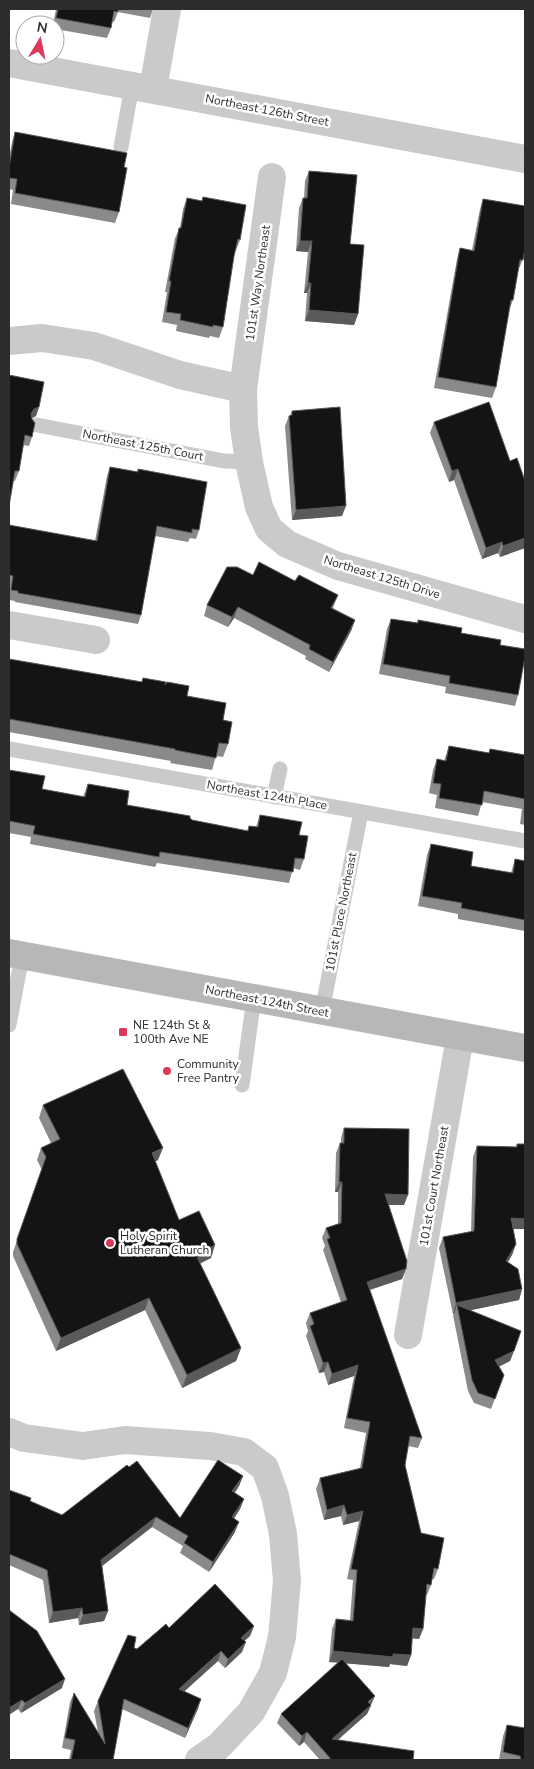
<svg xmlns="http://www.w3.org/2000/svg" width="534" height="1769" viewBox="0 0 534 1769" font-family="'Nunito Sans',sans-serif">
<rect width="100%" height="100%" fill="#fff"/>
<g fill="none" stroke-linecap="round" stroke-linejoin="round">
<g stroke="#cacaca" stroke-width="15">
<polyline points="121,147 132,86"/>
<polyline points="37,425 224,461 249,462"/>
<polyline points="9,749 525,841"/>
<polyline points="274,797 280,769"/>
<polyline points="322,1011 361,812"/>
<polyline points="9,1025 22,956"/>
<polyline points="242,1085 254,998"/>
</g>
<g stroke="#cacaca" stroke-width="28">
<polyline points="9,63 525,159"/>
<polyline points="153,89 167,9"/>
<polyline points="272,177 243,389 244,427 249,462 259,507 269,529 287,544 338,566 525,619"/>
<polyline points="9,341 42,338 94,346 180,375 243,389"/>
<polyline points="9,625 96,640"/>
<polyline points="408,1335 460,1037"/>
<polyline points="9,1432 24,1438 83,1446 125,1440 210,1446 244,1452 265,1468 275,1496 283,1534 287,1581 282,1637 273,1673 251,1712 219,1746 199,1760"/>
</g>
<polyline stroke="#b7b7b7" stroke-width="28" points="9,953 525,1048"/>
</g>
<g fill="#8a8a8a">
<polygon points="56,9 153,9 150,18 118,12 114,22 112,21 111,28 107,38 55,29 55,25 53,25"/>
<polygon points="15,132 124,167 119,212 115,223 11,204 13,190 9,189 9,158 12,142"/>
<polygon points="309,171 350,244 358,314 354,325 305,321 307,293 304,293 308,252 296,251 299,208 303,198 304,198 305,181"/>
<polygon points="203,197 240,240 236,250 235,250 234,256 223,327 219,338 210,336 209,338 176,331 177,325 162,322 167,292 165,292 175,238 180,228 183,209 187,198 202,201"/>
<polygon points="483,199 525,206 525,259 523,259 518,271 513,300 509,310 496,387 492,398 434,388 457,259 460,248 472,250 480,209"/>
<polygon points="9,375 39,407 36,416 32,418 32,437 29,446 23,445 19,471 15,481 13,480"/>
<polygon points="292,411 342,516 292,520 285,426 289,416 290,416"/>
<polygon points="434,422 510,461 525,481 525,548 500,557 498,553 482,559 454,480 449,482 430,433"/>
<polygon points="110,467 137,472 138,469 199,530 196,539 190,538 188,542 155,536 141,615 138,624 15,602 15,601 9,600 10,585 9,585 9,525 95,541 107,476"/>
<polygon points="253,575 295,581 338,595 333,608 355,620 351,631 329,672 305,659 306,656 234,618 228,627 204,616 207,605"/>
<polygon points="391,619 417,623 418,620 500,645 518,695 515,706 445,693 446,687 379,674 387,629"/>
<polygon points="9,659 142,682 143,678 187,696 223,720 228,744 223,757 216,756 212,770 170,763 171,761 9,732"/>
<polygon points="449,746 489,753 490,749 525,755 525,825 520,824 522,809 482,802 478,816 435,808 437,795 429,793 433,770 437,759 444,761"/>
<polygon points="9,770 42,789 83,797 88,784 127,805 190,818 192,820 247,831 249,826 256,827 260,815 299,835 304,859 300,870 293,868 289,883 157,863 155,867 30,844 31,837 9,833"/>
<polygon points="431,844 471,866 511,873 515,859 525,861 525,931 458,919 458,914 418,906 427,855"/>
<polygon points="43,1105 158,1160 155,1162 179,1220 211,1258 200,1263 241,1348 236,1361 182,1388 145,1310 56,1351 13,1256 13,1252 42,1170 37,1160 41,1148 51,1143 39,1118"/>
<polygon points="344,1128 404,1205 388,1205 406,1269 402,1279 370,1290 422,1438 418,1448 408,1446 405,1465 421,1533 438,1569 434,1579 432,1579 431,1585 427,1595 426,1595 423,1629 419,1639 412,1638 411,1655 407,1666 390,1664 389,1667 346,1663 371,1706 367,1714 338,1740 413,1760 320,1760 304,1742 299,1746 277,1723 281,1714 339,1662 329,1662 332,1629 336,1619 350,1620 353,1580 347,1579 359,1521 343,1525 341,1516 324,1520 316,1489 320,1478 360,1468 366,1433 344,1428 354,1376 328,1385 324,1372 319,1373 306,1336 308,1331 306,1323 310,1313 341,1302 323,1250 325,1246 322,1238 326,1228 338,1224 338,1192 335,1192 336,1153 340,1143 341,1143 341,1138"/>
<polygon points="517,1144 525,1144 525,1229 513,1229 516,1244 512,1255 508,1262 522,1289 519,1300 470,1310 521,1331 510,1361 499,1367 504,1375 491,1409 474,1403 468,1391 453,1315 454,1314 453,1314 439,1248 443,1237 471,1232 473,1157 477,1146 516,1147"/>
<polygon points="129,1467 180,1518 243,1476 239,1486 234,1493 244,1499 240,1509 234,1519 235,1532 209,1572 180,1553 183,1546 152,1527 102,1566 108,1611 104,1621 79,1625 78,1618 49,1623 43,1580 9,1565 9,1490 30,1501 62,1515"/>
<polygon points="9,1610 62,1688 21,1713 18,1709"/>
<polygon points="254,1626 250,1636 244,1641 242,1652 225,1668 218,1661 184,1691 201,1699 185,1738 122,1709 113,1760 69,1760 71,1750 62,1748 70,1702 74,1693 98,1732 94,1711 98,1701 134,1648 137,1649 169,1628"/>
<polygon points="507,1725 525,1760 499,1760 503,1736"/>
</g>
<g fill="#5a5a5a">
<polygon points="300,241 312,241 308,252 296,251"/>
<polygon points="308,283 311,283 307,293 304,293"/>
<polygon points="309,310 358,314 354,325 305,321"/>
<polygon points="39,407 36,416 30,419 31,414 34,409"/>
<polygon points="458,469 454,480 449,482 452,471"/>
<polygon points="346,506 342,516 292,520 296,510"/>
<polygon points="525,538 525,548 500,557 503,546"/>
<polygon points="502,542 498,553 482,559 486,548"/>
<polygon points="238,607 234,618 228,627 232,617"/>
<polygon points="355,620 351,631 329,672 333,662"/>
<polygon points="163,1148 158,1160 147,1165 152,1153"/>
<polygon points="339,1182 342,1182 338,1192 335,1192"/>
<polygon points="385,1194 408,1195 404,1205 381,1205"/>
<polygon points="511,1218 525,1219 525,1229 507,1229"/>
<polygon points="516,1244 512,1255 502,1271 506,1261"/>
<polygon points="215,1245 211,1258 191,1268 196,1255"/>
<polygon points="406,1269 402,1279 363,1292 367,1282"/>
<polygon points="522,1289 519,1300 458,1313 457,1305 454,1314 453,1314 456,1303"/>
<polygon points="149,1298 145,1310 56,1351 61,1338"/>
<polygon points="241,1348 236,1361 182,1388 187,1375"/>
<polygon points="514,1351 510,1361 491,1370 495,1360"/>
<polygon points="328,1362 324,1372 319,1373 323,1363"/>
<polygon points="358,1365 354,1376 328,1385 332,1374"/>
<polygon points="243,1476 239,1486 229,1502 232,1491"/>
<polygon points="244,1499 240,1509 228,1527 232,1517"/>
<polygon points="344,1505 341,1516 324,1520 327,1510"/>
<polygon points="363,1511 359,1521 343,1525 347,1515"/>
<polygon points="156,1517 152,1527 97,1570 101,1560"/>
<polygon points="239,1522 235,1532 209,1572 213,1562"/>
<polygon points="82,1608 78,1618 49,1623 53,1612"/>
<polygon points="108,1611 104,1621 79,1625 83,1615"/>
<polygon points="254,1626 250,1636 238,1647 241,1638"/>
<polygon points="413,1628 423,1629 419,1639 409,1638"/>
<polygon points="246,1642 242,1652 225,1668 228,1659"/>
<polygon points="221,1651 218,1661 176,1699 179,1689"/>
<polygon points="333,1651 393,1654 411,1655 407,1666 390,1664 389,1667 329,1662"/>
<polygon points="65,1679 62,1688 21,1713 25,1703"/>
<polygon points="375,1696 367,1714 328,1748 332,1739"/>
<polygon points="201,1699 198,1709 185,1738 188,1728"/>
<polygon points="22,1700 18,1709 9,1715 9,1708"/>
<polygon points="307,1732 304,1742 299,1746 302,1736"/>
</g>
<g fill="#141414" stroke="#5a5a5a">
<polygon points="58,9 118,9 118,12 114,11 111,28 56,18"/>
<polygon points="15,132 127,153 124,167 127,168 119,212 15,193 17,179 9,178 9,168"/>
<polygon points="309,171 357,175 350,244 364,245 358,314 309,310 311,283 308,283 312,241 300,241 303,198 307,198"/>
<polygon points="203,197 246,205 240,240 238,239 234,256 223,327 213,325 213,327 180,320 181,314 166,312 171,281 169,281 179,228 181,228 187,198 202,201"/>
<polygon points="483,199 525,206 525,248 523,260 520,260 513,300 511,300 496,387 438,377 460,248 474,251"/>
<polygon points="9,375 44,382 39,407 34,409 31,414 32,419 35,423 32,437 25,435 19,471 15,471 9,506"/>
<polygon points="489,402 510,461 517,458 525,481 525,538 503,546 502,542 486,548 458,469 452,471 434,422"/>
<polygon points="340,407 346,506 296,510 289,416 292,415 292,411"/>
<polygon points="110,467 138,472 138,469 207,482 199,530 192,529 192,533 157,526 141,615 18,593 18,591 11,590 13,576 9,575 9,525 97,541"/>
<polygon points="259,562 295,581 299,575 338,595 331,608 355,620 333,662 309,649 310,645 238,607 232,617 207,605 227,567 237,567 253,575"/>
<polygon points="391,619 418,623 418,620 462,628 461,633 501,640 500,645 525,649 525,657 518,695 449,683 450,676 383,664"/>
<polygon points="9,659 142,682 143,678 166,682 165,685 167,682 189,686 187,696 226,703 223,720 232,722 228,744 219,743 216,758 175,750 175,749 9,719"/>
<polygon points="449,746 489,753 490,749 525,755 525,799 484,791 482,805 439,798 441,784 433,783 437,759 446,761"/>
<polygon points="9,770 45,776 42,789 85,797 88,784 129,791 127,805 190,816 190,818 192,820 248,831 249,826 258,827 260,815 302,822 299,835 308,836 304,859 295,858 293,872 160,852 159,857 33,834 35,826 9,821"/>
<polygon points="525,804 525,813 524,813"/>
<polygon points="431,844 473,852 471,866 513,873 515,859 525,861 525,920 461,908 462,903 422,896"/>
<polygon points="123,1069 163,1148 152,1153 179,1220 199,1211 215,1245 196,1255 241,1348 187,1375 149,1298 61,1338 17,1244 17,1239 46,1157 41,1148 60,1139 43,1105"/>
<polygon points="344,1128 409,1129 408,1195 385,1194 407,1261 406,1269 367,1282 422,1438 410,1436 405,1465 421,1533 444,1538 438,1569 434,1568 431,1585 427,1584 423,1629 413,1628 411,1655 393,1654 393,1657 333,1651 336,1619 353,1621 357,1570 351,1569 363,1511 347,1515 344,1505 327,1510 320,1478 362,1468 370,1422 347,1418 358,1365 332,1374 328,1362 323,1363 310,1326 314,1324 310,1313 347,1300 327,1239 330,1238 326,1228 341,1223 342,1182 339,1182 340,1143 344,1143"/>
<polygon points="517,1144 525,1144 525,1219 511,1218 516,1244 506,1261 518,1269 522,1289 456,1303 443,1237 474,1231 477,1146 517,1147"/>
<polygon points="457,1305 521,1331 514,1351 495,1360 504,1375 495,1399 478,1393 472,1380"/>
<polygon points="218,1460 243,1476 232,1491 244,1499 232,1517 239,1522 213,1562 184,1543 188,1536 156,1517 101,1560 108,1611 83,1615 82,1608 53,1612 47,1570 9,1554 9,1490 31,1498 30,1501 62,1515 127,1465 129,1467 137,1461 180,1518"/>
<polygon points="215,1584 254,1626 241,1638 246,1642 228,1659 221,1651 179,1689 201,1699 188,1728 124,1699 113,1760 71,1760 75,1740 65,1738 74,1693 105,1744 98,1701 128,1635 136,1637 134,1648 137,1649 166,1624 169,1628"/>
<polygon points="9,1610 37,1631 65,1679 25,1703 22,1700 9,1708"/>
<polygon points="342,1659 375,1696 368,1702 371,1705 332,1739 414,1751 413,1760 330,1760 330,1758 307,1732 302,1736 281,1714"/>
<polygon points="507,1725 525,1728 525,1760 521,1760 520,1756 503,1752"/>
</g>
<g fill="#db385a" stroke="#fff" stroke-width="2">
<rect x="118" y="1027" width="10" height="10" rx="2.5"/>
<circle cx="167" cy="1071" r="5"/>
<circle cx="110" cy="1243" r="5"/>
</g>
<g text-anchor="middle" stroke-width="5" stroke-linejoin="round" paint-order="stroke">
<g font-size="12" fill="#2d2d2d" stroke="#fff">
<text transform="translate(267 110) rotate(11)" y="4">Northeast 126th Street</text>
<text transform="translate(258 283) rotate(-82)" y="4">101st Way Northeast</text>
<text transform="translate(143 445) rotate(11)" y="4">Northeast 125th Court</text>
<text transform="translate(382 577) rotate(17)" y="4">Northeast 125th Drive</text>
<text transform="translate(267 795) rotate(10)" y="4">Northeast 124th Place</text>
<text transform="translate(341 912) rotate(-79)" y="4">101st Place Northeast</text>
<text transform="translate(267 1001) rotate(11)" y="4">Northeast 124th Street</text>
<text transform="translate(434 1186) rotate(-80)" y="4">101st Court Northeast</text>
</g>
<g font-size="12" fill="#2d2d2d" stroke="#fff" text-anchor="start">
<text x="133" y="1029">NE 124th St &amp;<tspan x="133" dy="14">100th Ave NE</tspan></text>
<text x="177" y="1068">Community<tspan x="177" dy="14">Free Pantry</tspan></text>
<text x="120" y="1240">Holy Spirit<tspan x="120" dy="14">Lutheran Church</tspan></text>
</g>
</g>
<rect width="534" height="1769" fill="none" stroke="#2d2d2d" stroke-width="20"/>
<g transform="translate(40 40) rotate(10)"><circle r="24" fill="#ffffff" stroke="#ababab"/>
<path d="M0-4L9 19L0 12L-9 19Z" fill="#db385a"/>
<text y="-8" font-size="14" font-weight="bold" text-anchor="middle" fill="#2d2d2d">N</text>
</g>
</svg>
